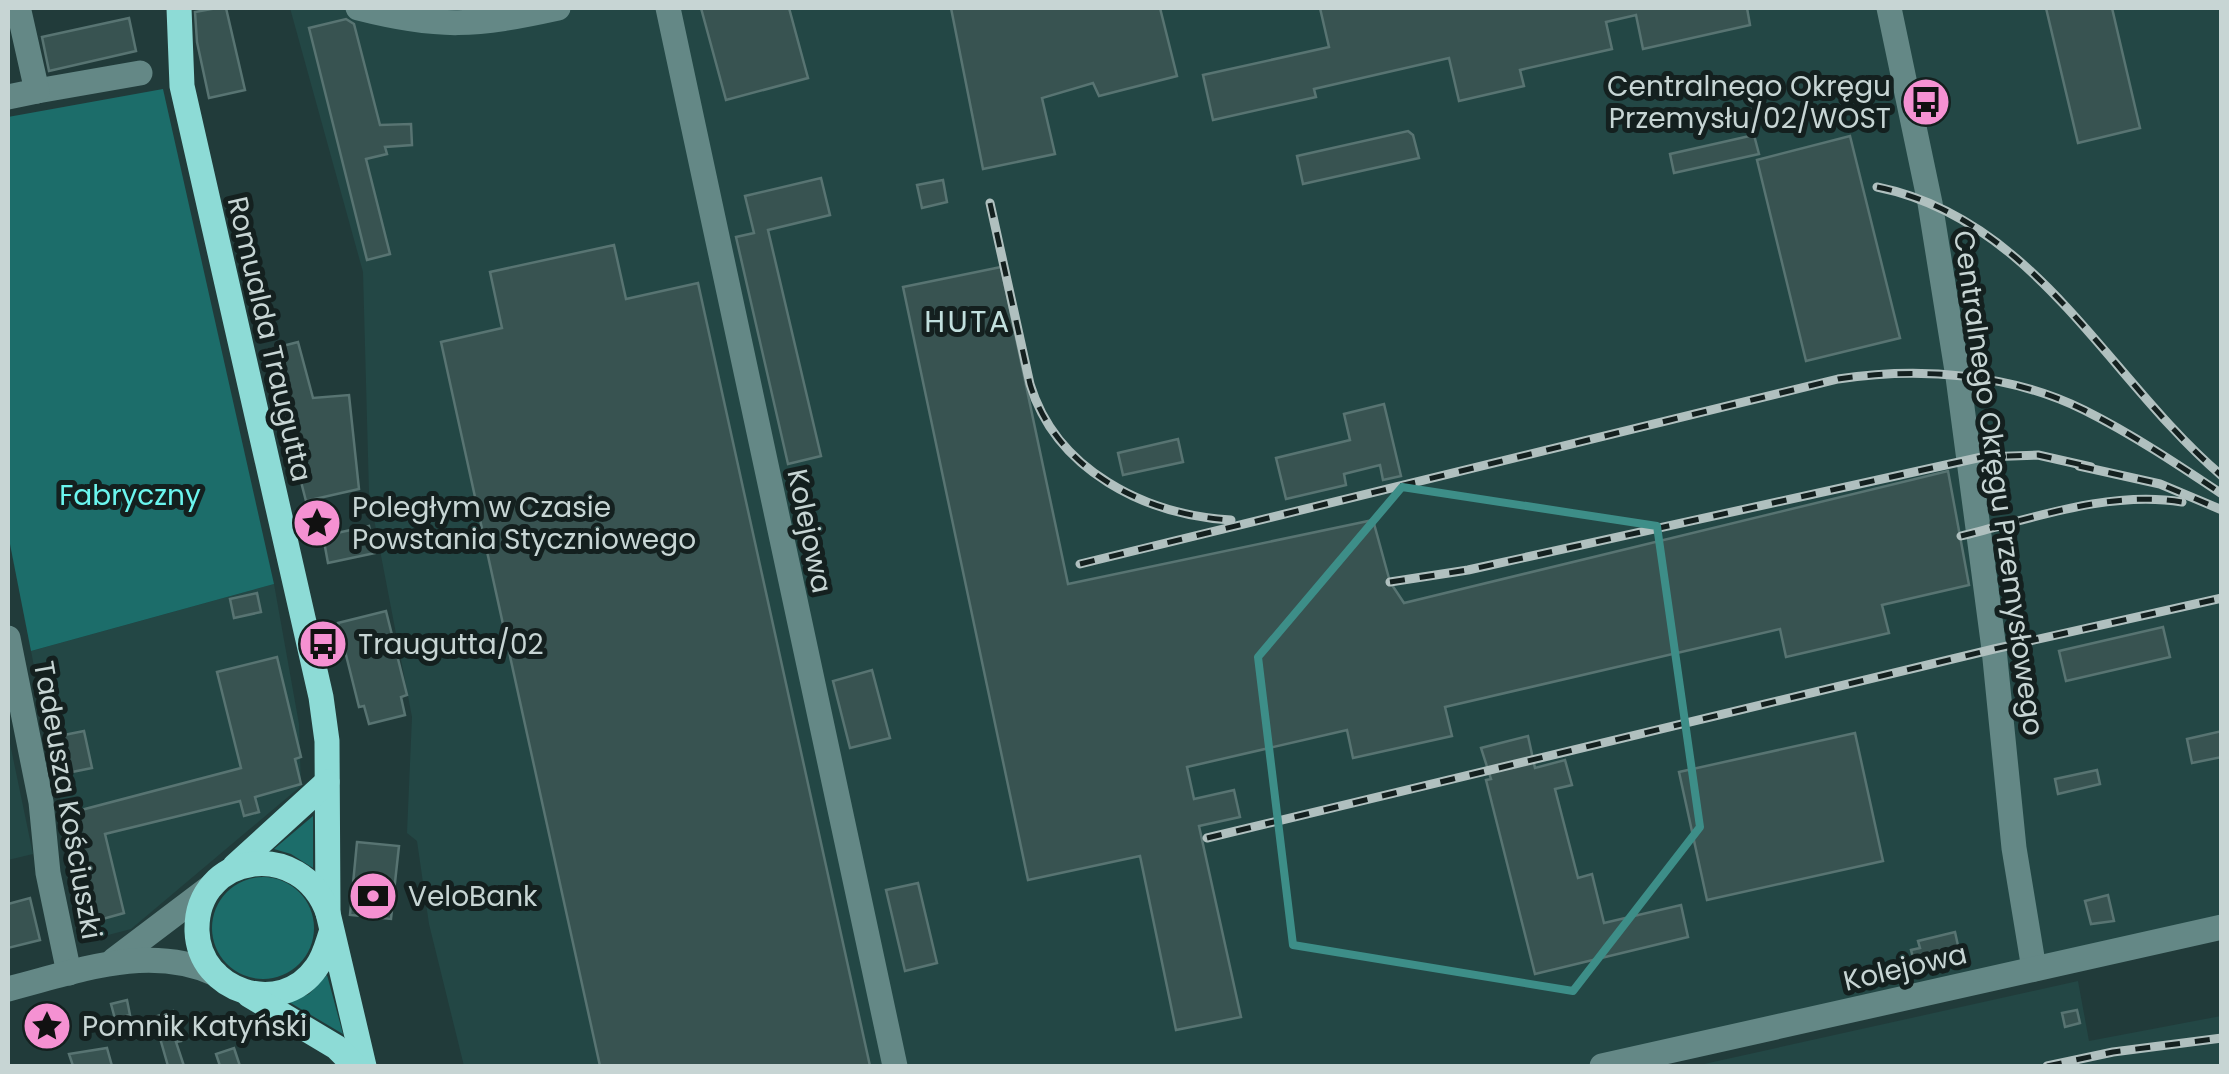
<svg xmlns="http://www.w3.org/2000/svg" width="2229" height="1074" viewBox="0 0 2229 1074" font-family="Poppins,sans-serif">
<rect width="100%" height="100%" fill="#213b3a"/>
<g fill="#234745">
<polygon points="290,8 2221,8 2221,927 1602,1066 464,1066 429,924 417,841 407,833 412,717 369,493 363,272"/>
<polygon points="274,584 299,724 301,786 131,929 93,939 60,799 31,651"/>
<polygon points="8,734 33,854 8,860"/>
<polygon points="2078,981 2089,1041 2221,1016 2221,1066 1695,1066"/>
</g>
<g fill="#1c6d6a">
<polygon points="163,89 274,584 31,651 8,534 8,117"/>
<polygon points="313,816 313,868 291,854 274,849"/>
<circle cx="263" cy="928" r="51"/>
<polygon points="327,975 343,1034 289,1002 309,994"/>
</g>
<g fill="#385351" stroke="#587472" stroke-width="2.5">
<polygon points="217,8 226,8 245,90 209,98 197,42 195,12"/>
<polygon points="701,8 789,8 808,78 726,100"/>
<polygon points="951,8 1160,8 1177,76 1099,96 1093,83 1042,98 1055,154 983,169"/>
<polygon points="1320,8 1747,8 1750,25 1643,49 1636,15 1606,22 1612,49 1520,70 1524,86 1459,101 1449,58 1314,89 1316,97 1213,120 1203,75 1329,47"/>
<polygon points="2046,8 2112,8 2140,128 2078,143"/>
<polygon points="129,18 136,51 49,71 42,37"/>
<polygon points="346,19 354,24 380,125 411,124 412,145 385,147 387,154 366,159 390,254 367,260 309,28"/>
<polygon points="1408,131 1413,135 1419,158 1303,184 1297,156"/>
<polygon points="1754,135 1759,154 1674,173 1670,154"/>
<polygon points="1850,136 1900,338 1806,361 1757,160"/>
<polygon points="821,178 830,215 768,230 821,456 788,464 736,237 754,233 745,196"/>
<polygon points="943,180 947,202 922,208 917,185"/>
<polygon points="614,245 626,299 698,283 870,1066 600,1066 441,342 502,328 490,272"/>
<polygon points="1001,267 1068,584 1373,520 1390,582 1404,603 1948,471 1969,585 1882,605 1889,633 1786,657 1780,629 1445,707 1452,736 1353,758 1347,730 1187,767 1194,799 1234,790 1240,817 1199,826 1241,1017 1176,1030 1140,856 1028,880 903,287"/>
<polygon points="298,342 313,398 349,395 359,489 306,501 267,350"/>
<polygon points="1384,404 1401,476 1383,480 1380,465 1344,474 1346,485 1286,499 1276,458 1350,440 1344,414"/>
<polygon points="1178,439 1183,462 1123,475 1118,453"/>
<polygon points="369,526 375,553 328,563 323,536"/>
<polygon points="257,593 261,612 234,618 230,599"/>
<polygon points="386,611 407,695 401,697 405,715 369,724 364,706 359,707 338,623"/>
<polygon points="2163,627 2170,657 2066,681 2059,651"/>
<polygon points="277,657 301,757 295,759 301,784 255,797 259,812 244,816 240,801 105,834 124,913 92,922 66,814 241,768 217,672"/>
<polygon points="872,670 890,738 850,748 833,681"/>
<polygon points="84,731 92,768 67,773 59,736"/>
<polygon points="2222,731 2222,757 2192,763 2187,739"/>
<polygon points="1855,733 1883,861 1707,900 1679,772"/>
<polygon points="1528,736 1535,768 1565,760 1572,785 1555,789 1578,878 1592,874 1604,923 1681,905 1688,937 1535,974 1486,780 1491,779 1481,748"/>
<polygon points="2097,770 2100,784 2058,794 2055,779"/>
<polygon points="357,842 399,846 391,919 350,915"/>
<polygon points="918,883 937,963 905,971 886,890"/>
<polygon points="2108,895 2114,921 2091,924 2085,901"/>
<polygon points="30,898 40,940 8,948 8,904"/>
<polygon points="1955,932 1961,959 1916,969 1911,950 1920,948 1918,941"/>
<polygon points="127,1000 130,1015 115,1019 111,1004"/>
<polygon points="2077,1010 2080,1023 2065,1027 2062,1013"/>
<polygon points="173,1011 181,1041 176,1042 184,1066 168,1066 154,1017"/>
<polygon points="107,1048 112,1066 73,1066 69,1054"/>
<polygon points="234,1048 240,1066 220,1066 216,1054"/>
</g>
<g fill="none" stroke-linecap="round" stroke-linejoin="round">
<g stroke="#648886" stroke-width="25">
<path d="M 358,8 C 440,29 476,26 558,8"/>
<polyline points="668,8 895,1066"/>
<polyline points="1889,8 1930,203 1958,377 1994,649 2014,848 2034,969"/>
<polyline points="37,91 140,73"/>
<polyline points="8,97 37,91 19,11"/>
<polyline points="8,638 41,802 48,873 69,973"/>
<polyline points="114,960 213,885"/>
<path d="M 8,989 C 76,972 147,943 216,974"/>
<polyline points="1602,1066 2222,927"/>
</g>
<g stroke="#8ddbd6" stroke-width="25">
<polyline points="179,8 182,86 321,697 327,741 328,913"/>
<polyline points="235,866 327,782"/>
<path d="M 331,933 C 327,945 324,958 316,968 C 281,1018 199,992 197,931 C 195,852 302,838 328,913 L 364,1066"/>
<polyline points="249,995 336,1047 355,1066"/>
</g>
<g stroke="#b0c0bf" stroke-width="9">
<g id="rail">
<path d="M 1877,187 C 2036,219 2108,379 2222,476"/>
<path d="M 990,203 L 1030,384 C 1056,470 1145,515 1231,520"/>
<polyline points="2079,466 2160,484 2222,510"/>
<path d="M 1961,536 C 2031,519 2109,490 2182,502"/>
<path d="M 1080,564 L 1838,379 C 1919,367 2010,373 2084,410 C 2132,434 2177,464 2222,494"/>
<polyline points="1390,582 1468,570 1982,457 2038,455 2091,467"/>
<polyline points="1207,838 1994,649 2222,598"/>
<polyline points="2047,1066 2113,1052 2222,1038"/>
</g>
</g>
<use href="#rail" stroke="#14201f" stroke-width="5" stroke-dasharray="15" stroke-linecap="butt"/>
</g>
<path fill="none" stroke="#3d8e88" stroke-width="8" stroke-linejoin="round" d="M 1402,487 L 1657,526 L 1700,827 L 1573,991 L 1293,945 L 1258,657 Z"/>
<defs>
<g id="bus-disc" transform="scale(2.5)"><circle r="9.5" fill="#f591d2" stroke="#14201f"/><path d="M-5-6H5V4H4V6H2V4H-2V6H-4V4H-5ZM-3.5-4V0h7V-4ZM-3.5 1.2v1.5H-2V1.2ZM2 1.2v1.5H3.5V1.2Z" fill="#111"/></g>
<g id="sight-disc" transform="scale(2.5)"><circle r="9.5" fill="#f591d2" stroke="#14201f"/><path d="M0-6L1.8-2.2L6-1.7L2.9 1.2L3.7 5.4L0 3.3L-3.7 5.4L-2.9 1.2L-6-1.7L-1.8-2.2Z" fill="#111"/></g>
<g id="bank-disc" transform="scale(2.5)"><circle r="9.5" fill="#f591d2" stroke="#14201f"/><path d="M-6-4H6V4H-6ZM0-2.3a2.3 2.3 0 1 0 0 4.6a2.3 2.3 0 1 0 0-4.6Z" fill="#111"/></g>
</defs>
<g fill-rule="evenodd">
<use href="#bus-disc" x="1926" y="102"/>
<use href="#sight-disc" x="317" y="523"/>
<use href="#bus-disc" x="323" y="644"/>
<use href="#bank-disc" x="373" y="896"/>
<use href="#sight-disc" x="47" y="1026"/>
</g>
<g text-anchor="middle" stroke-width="10" stroke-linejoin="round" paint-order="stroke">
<g font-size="28" fill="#c7d5d4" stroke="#14201f" text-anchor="start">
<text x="1891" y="96" text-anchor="end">Centralnego Okręgu<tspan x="1891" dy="32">Przemysłu/02/WOST</tspan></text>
<text x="352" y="517">Poległym w Czasie<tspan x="352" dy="32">Powstania Styczniowego</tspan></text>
<text x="358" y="654">Traugutta/02</text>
<text x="408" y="906">VeloBank</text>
<text x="82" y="1036">Pomnik Katyński</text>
</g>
<g font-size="28" fill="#c7d5d4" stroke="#14201f">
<text transform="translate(270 339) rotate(77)" y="10">Romualda Traugutta</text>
<text transform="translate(1999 483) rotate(82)" y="10">Centralnego Okręgu Przemysłowego</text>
<text transform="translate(810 531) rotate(78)" y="10">Kolejowa</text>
<text transform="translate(68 800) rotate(80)" y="10">Tadeusza Kościuszki</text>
<text transform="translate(1905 967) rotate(-13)" y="10">Kolejowa</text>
</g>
<g font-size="28" fill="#6bf6ef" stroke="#14201f">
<text x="130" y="505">Fabryczny</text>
</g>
<g font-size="30" letter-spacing="2.5" fill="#c2e0de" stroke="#14201f">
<text x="968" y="332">HUTA</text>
</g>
</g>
<rect width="2229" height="1074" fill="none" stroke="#c7d5d4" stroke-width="20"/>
</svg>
